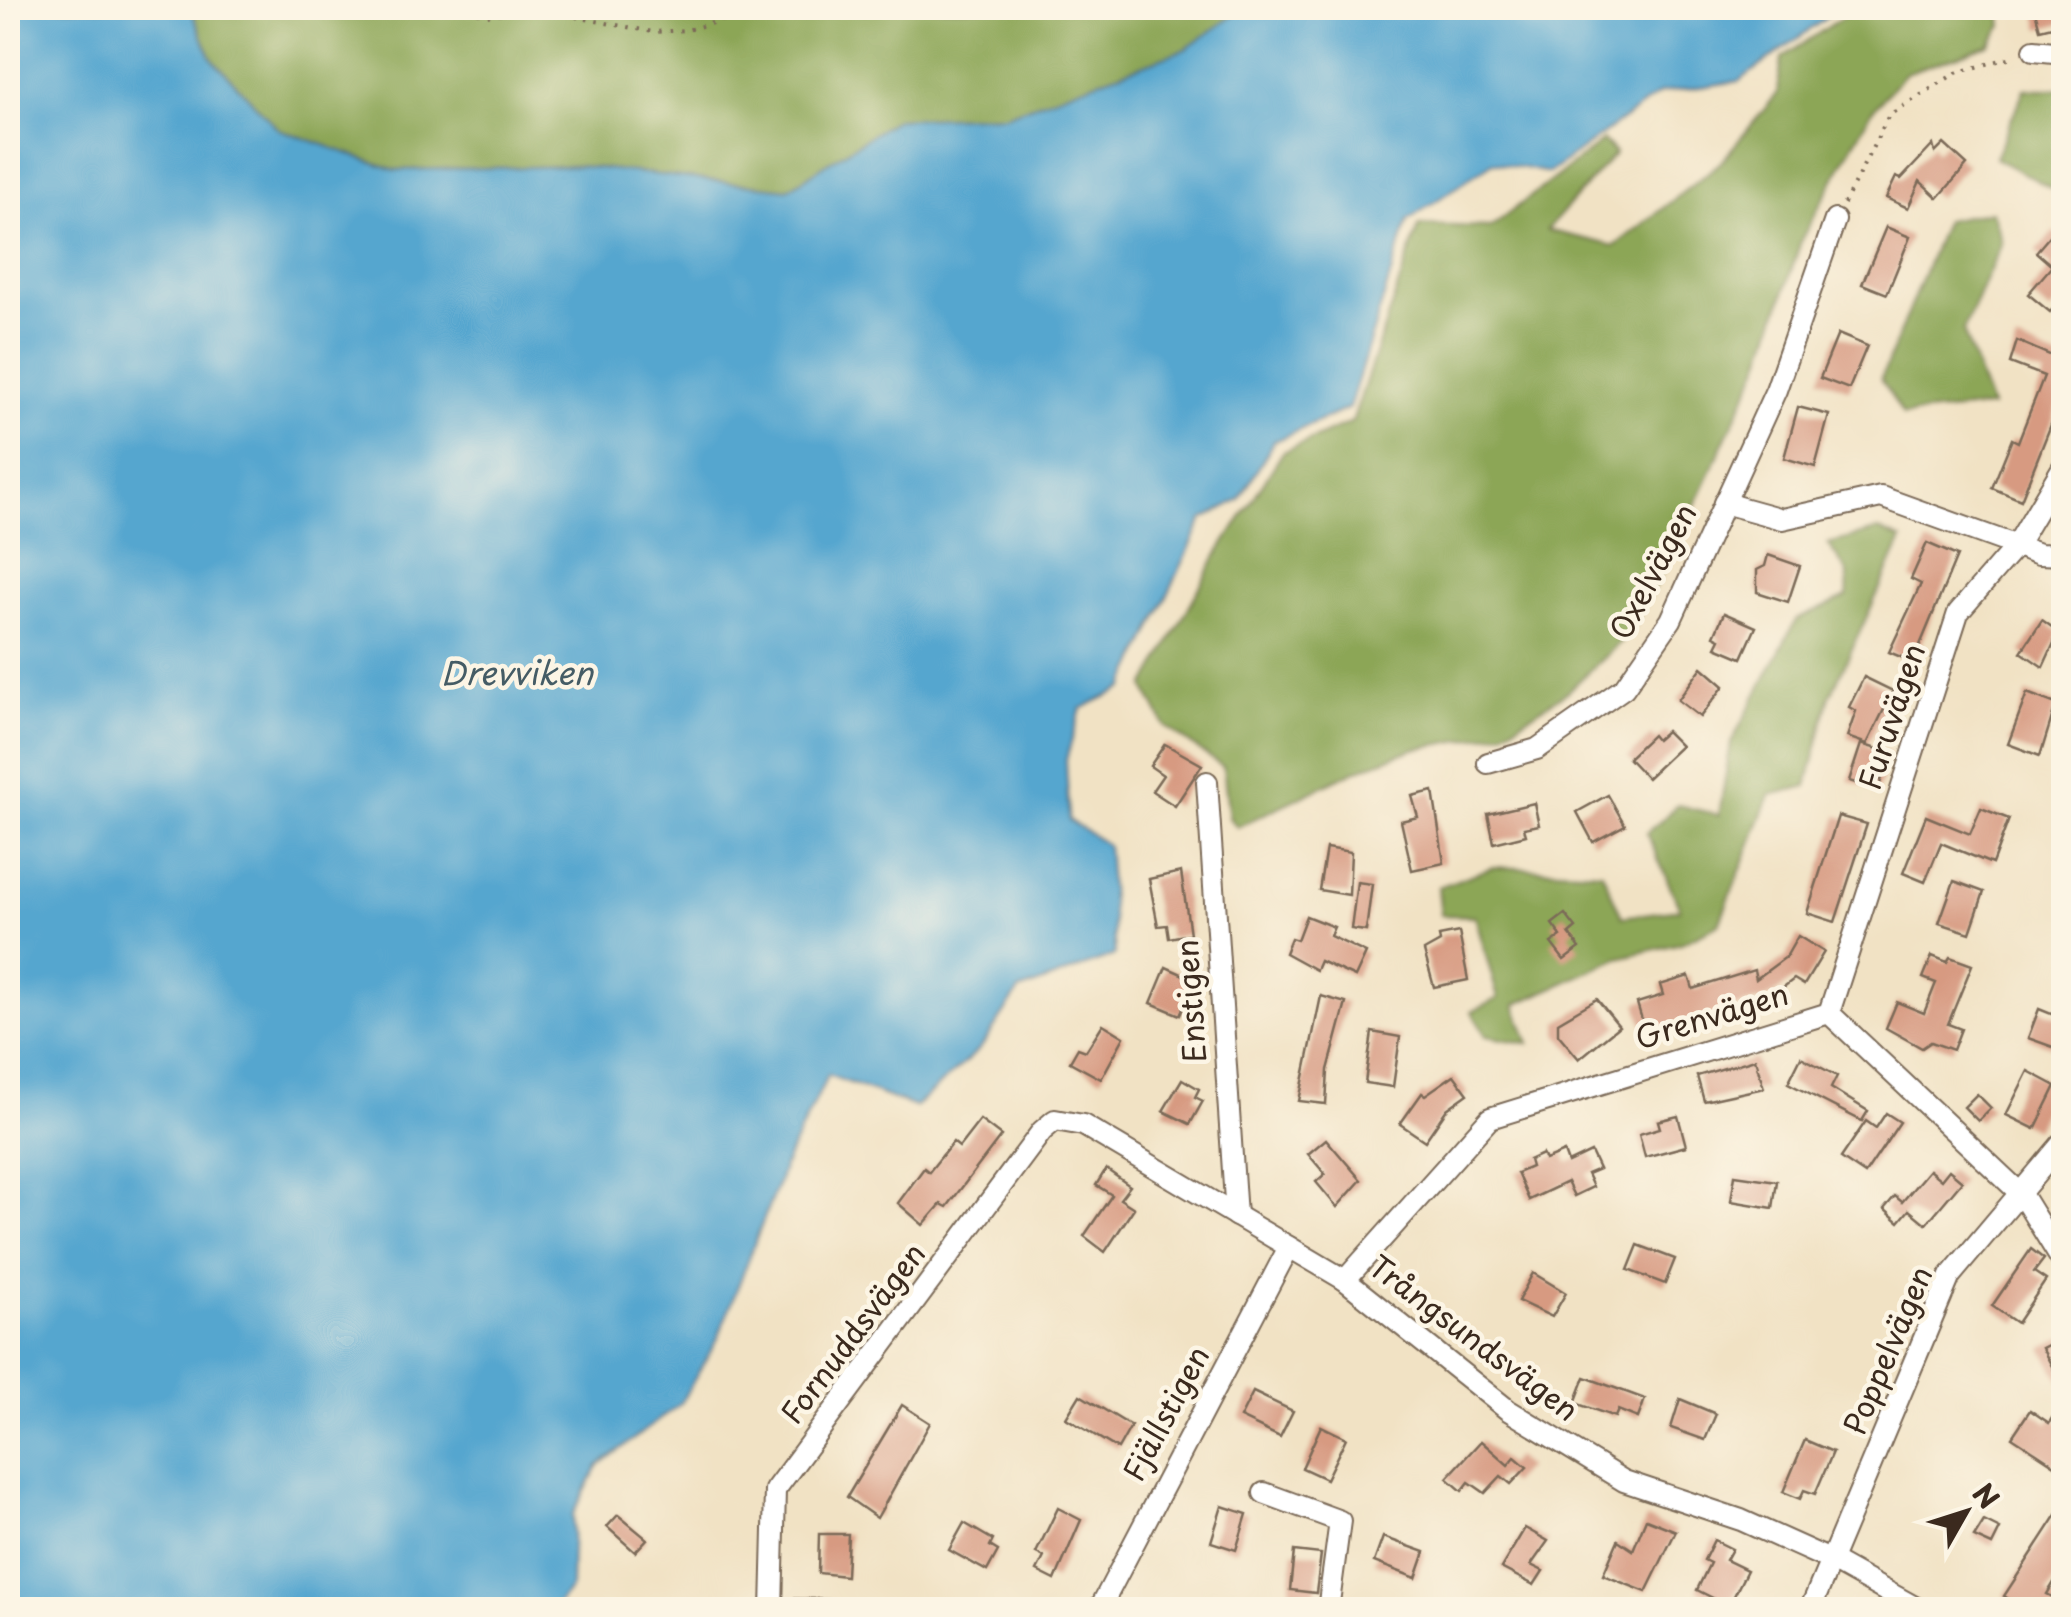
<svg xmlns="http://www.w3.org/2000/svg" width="2071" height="1617" viewBox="0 0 2071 1617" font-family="'Playpen Sans',sans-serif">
<rect width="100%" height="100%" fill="#fcf5e5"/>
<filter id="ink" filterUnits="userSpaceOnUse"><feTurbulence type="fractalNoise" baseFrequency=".01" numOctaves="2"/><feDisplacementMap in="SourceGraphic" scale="20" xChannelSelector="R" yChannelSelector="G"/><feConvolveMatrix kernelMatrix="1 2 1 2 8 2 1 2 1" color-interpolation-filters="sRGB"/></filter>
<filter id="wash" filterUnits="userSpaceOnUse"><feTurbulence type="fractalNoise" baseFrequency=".0048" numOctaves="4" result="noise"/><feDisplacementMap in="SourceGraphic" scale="40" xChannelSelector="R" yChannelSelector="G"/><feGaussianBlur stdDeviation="2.25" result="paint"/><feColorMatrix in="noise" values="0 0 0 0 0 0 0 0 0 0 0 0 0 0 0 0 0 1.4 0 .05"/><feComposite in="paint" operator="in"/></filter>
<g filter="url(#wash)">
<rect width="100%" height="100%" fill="#f1e2c4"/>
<g fill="#8ca657" stroke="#64683a" stroke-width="2.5">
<polygon points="190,8 1244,8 1186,49 1005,115 896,119 788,189 579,166 395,170 278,129 211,57"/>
<polygon points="1856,8 2000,8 2003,26 1989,45 1905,73 1871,112 1802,238 1761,363 1682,533 1629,634 1568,691 1504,732 1414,749 1356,770 1237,827 1229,818 1223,767 1165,726 1145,687 1218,554 1283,452 1352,422 1419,225 1491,227 1603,141 1615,153 1547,230 1615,246 1720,163 1777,94 1782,58"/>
<polygon points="2024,89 2063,89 2063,201 2053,189 1995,158"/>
<polygon points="1992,211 2002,243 1963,331 1991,407 1903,415 1881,379 1945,220"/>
<polygon points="1879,530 1902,540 1829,699 1807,786 1770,795 1719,924 1681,943 1618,958 1515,1005 1529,1044 1486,1036 1472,1012 1498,998 1475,916 1441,915 1438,887 1493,867 1602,872 1622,917 1680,909 1647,833 1678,805 1719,815 1731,743 1796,620 1847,597 1848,573 1828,544"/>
</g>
<polygon fill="#54a6cf" stroke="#486876" stroke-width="2.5" points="8,8 190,8 211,57 278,129 395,170 579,166 788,189 896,119 1005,115 1186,49 1244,8 1840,8 1739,81 1660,93 1549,173 1493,162 1408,220 1349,408 1274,441 1240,499 1203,520 1124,688 1081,709 1066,760 1069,820 1107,845 1115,955 1019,991 980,1049 915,1107 828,1075 789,1154 718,1338 680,1404 598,1466 573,1514 571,1587 553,1609 8,1610"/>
<g id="blocks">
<g fill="#d79a81">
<polygon points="2034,8 2064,8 2064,23 2040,29"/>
<polygon points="1944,144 1967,165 1938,198 1920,181 1908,208 1886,198 1896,177 1901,179 1933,145 1935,153"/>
<polygon points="1886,227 1910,237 1887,294 1862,284"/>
<polygon points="2054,231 2064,239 2064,296 2050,312 2028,294 2052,266 2036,252"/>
<polygon points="1838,334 1867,346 1849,389 1820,378"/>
<polygon points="2017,341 2064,361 2064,392 2021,500 1992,488 2012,439 2018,442 2044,376 2010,363"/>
<polygon points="1798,407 1829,415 1815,467 1784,458"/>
<polygon points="1927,543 1957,556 1913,662 1889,652 1921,584 1911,579"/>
<polygon points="1768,555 1800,566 1788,602 1757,592 1757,570 1765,566"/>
<polygon points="1724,613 1756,627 1742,658 1716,647 1720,639 1714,636"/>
<polygon points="2042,620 2059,632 2043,667 2021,652"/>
<polygon points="1702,667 1724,686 1700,717 1678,700"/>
<polygon points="1864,677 1893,691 1867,744 1847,737 1856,711 1849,707"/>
<polygon points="2027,693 2056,704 2040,756 2008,744"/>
<polygon points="1666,731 1681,746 1647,778 1628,758 1652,735 1656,740"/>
<polygon points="1165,744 1202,765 1175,806 1152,791 1163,775 1150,766"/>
<polygon points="1861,744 1890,753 1878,790 1849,781"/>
<polygon points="1433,791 1444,863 1412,870 1401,821 1418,817 1412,796"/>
<polygon points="1608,795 1625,825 1593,842 1577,812"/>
<polygon points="1534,803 1539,825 1524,828 1526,835 1494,843 1488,814"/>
<polygon points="1981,808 2009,819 1992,864 1941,843 1925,882 1903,873 1926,816 1970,834"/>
<polygon points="1838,816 1867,824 1835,922 1807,913"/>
<polygon points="1326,848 1351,852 1349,895 1319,890"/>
<polygon points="1181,872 1190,934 1169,938 1167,925 1158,926 1149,879"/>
<polygon points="1954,881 1984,892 1970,933 1939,923"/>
<polygon points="1357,882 1372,884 1366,931 1351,929"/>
<polygon points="1565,914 1576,928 1569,934 1580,948 1564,960 1551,943 1561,936 1552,924"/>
<polygon points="1306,916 1334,927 1330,936 1366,953 1355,977 1320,961 1316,970 1285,953 1291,938 1297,940"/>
<polygon points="1459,932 1468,980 1434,987 1424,951 1440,942 1439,936"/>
<polygon points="1798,936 1824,952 1804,985 1794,979 1769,998 1646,1033 1637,1003 1663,995 1660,985 1689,976 1693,989 1754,970 1756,979 1786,957"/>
<polygon points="1932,956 1947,962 1950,957 1972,965 1948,1024 1961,1029 1953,1050 1931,1042 1922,1048 1886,1028 1897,1002 1924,1013 1936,983 1923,978"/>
<polygon points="1166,967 1195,980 1180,1015 1151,1003"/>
<polygon points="1321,996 1346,1003 1328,1070 1326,1104 1299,1101"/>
<polygon points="1597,999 1619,1026 1579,1059 1558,1034 1558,1022"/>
<polygon points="2039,1009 2064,1019 2064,1051 2028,1038"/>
<polygon points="1103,1024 1124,1037 1101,1079 1070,1062 1078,1048 1086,1051"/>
<polygon points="1372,1032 1400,1037 1393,1087 1365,1083"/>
<polygon points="1801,1057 1837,1076 1831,1088 1868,1111 1862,1121 1788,1083"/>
<polygon points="1755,1059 1764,1088 1704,1101 1697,1076"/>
<polygon points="2028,1071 2056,1086 2035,1129 2006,1115"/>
<polygon points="1454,1075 1468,1094 1447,1109 1425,1141 1400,1124 1422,1093 1425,1095"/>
<polygon points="1182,1079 1199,1089 1195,1097 1203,1101 1190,1124 1163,1111"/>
<polygon points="1977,1094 1991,1108 1978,1121 1964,1107"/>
<polygon points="1886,1113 1900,1122 1865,1174 1841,1158 1866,1121 1876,1128"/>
<polygon points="1678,1116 1686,1146 1645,1157 1639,1134 1660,1128 1658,1121"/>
<polygon points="980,1120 1001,1136 947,1207 941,1204 923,1225 898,1203 924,1168 929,1172 953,1142 959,1147"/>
<polygon points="1326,1139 1361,1180 1337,1207 1316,1182 1325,1174 1308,1154"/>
<polygon points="1564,1152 1568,1163 1591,1152 1599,1169 1587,1174 1593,1187 1574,1196 1567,1182 1529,1200 1517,1173 1531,1167 1529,1160 1542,1154 1545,1160"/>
<polygon points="1106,1169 1130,1186 1120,1199 1134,1208 1105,1252 1084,1236 1112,1195 1096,1185"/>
<polygon points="1929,1170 1941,1180 1949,1170 1962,1181 1926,1224 1909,1210 1899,1222 1884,1209 1895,1196 1902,1202"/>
<polygon points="1735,1175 1777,1181 1773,1208 1731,1201"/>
<polygon points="1638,1245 1675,1259 1665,1284 1628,1270"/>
<polygon points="2031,1249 2044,1259 2034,1272 2046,1280 2017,1323 1992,1306"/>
<polygon points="1533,1273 1566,1293 1552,1317 1518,1301"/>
<polygon points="2064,1337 2064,1388 2042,1348"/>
<polygon points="1585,1377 1645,1399 1638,1418 1618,1410 1615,1417 1575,1403"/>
<polygon points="1253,1392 1293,1411 1280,1437 1240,1418"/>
<polygon points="1080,1395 1131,1426 1118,1449 1066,1418"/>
<polygon points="1680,1399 1716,1414 1705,1440 1671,1428"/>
<polygon points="902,1405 930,1423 877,1518 847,1497"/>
<polygon points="2030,1410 2049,1423 2052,1418 2064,1425 2064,1452 2055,1465 2012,1437"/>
<polygon points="1321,1426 1346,1438 1326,1479 1302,1468"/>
<polygon points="1805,1440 1833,1452 1815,1494 1804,1490 1800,1499 1783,1492"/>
<polygon points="1481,1441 1508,1465 1515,1457 1527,1467 1511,1484 1501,1476 1485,1493 1469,1482 1462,1491 1447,1478"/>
<polygon points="2064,1504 2064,1566 2047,1594 2064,1603 2064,1610 2011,1610 2015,1603 2004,1596"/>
<polygon points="1222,1506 1247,1514 1236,1550 1211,1542"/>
<polygon points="1058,1508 1081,1520 1055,1580 1037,1571 1044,1557 1036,1553"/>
<polygon points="618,1515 647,1539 635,1552 607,1527"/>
<polygon points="1646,1519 1676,1531 1646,1592 1603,1575 1618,1540 1633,1550"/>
<polygon points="1984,1521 2000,1529 1992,1545 1974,1537"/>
<polygon points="964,1523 993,1540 990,1546 998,1551 987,1571 949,1550"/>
<polygon points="1525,1528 1548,1541 1531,1565 1543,1571 1534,1585 1501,1568"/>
<polygon points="819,1534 848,1534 846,1576 818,1573"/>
<polygon points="1383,1537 1425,1552 1416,1578 1374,1562"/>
<polygon points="1714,1540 1732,1549 1726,1560 1747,1570 1729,1606 1697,1590 1710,1563 1704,1560"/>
<polygon points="1294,1551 1321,1554 1316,1593 1290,1590"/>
</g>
</g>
</g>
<g filter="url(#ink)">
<use href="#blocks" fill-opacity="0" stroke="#7b6a58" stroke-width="2.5"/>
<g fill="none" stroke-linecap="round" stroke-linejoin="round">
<g stroke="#7b6a58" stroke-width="24">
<g id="street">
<polyline points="2034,50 2064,53"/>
<polyline points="1724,503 1782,519 1881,497 2039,554 2064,555"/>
<polyline points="1488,763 1537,749 1624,688 1671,620 1776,390 1835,220"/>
<polyline points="1207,782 1236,1216"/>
<polyline points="1829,1013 1958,613 2016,546 2064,465"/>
<polyline points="1345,1280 1490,1118 1829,1013 2021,1194 2064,1264"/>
<polyline points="1264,1493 1340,1521 1328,1610"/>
<polyline points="772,1609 834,1610"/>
<polyline points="772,1610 775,1490 1042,1131 1055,1120 1083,1125 1345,1280 1508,1410 1624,1481 1741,1520 1830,1560 1920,1610"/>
<polyline points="1099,1610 1289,1247"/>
<polyline points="1810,1610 1950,1276 2064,1141"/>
</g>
</g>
<g stroke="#7b6a58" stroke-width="4" stroke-dasharray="2.5 8" stroke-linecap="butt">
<polyline points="457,8 487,15 540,8"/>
<polyline points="571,8 575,17 653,32 687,30 745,14 838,13 859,8"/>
<polyline points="1844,204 1889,115 1956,73 2015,56"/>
</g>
<use href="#street" stroke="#fff" stroke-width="20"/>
</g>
</g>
<g text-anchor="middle" stroke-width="9" stroke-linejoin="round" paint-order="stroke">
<g font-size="30" fill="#3b2a1e" stroke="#fcf5e5">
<text transform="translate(1654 572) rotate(-62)" y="10">Oxelvägen</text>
<text transform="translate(1893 717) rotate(-72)" y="10">Furuvägen</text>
<text transform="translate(1192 1001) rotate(-94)" y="10">Enstigen</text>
<text transform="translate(1712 1017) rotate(-17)" y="10">Grenvägen</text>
<text transform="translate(854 1334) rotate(-53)" y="10">Fornuddsvägen</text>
<text transform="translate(1473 1339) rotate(37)" y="10">Trångsundsvägen</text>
<text transform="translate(1889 1351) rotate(-67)" y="10">Poppelvägen</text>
<text transform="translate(1167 1414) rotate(-62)" y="10">Fjällstigen</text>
</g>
<g font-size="32" font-style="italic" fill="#455c65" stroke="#fcf5e5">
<text x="517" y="685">Drevviken</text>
</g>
</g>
<rect width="2071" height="1617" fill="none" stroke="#fcf5e5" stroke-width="40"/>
<g transform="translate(1966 1512) rotate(51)" stroke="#fcf5e5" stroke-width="8" paint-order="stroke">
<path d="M0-8L18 38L0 25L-18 38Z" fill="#3b2a1e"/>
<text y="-15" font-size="28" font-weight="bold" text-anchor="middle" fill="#3b2a1e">N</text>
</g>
</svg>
